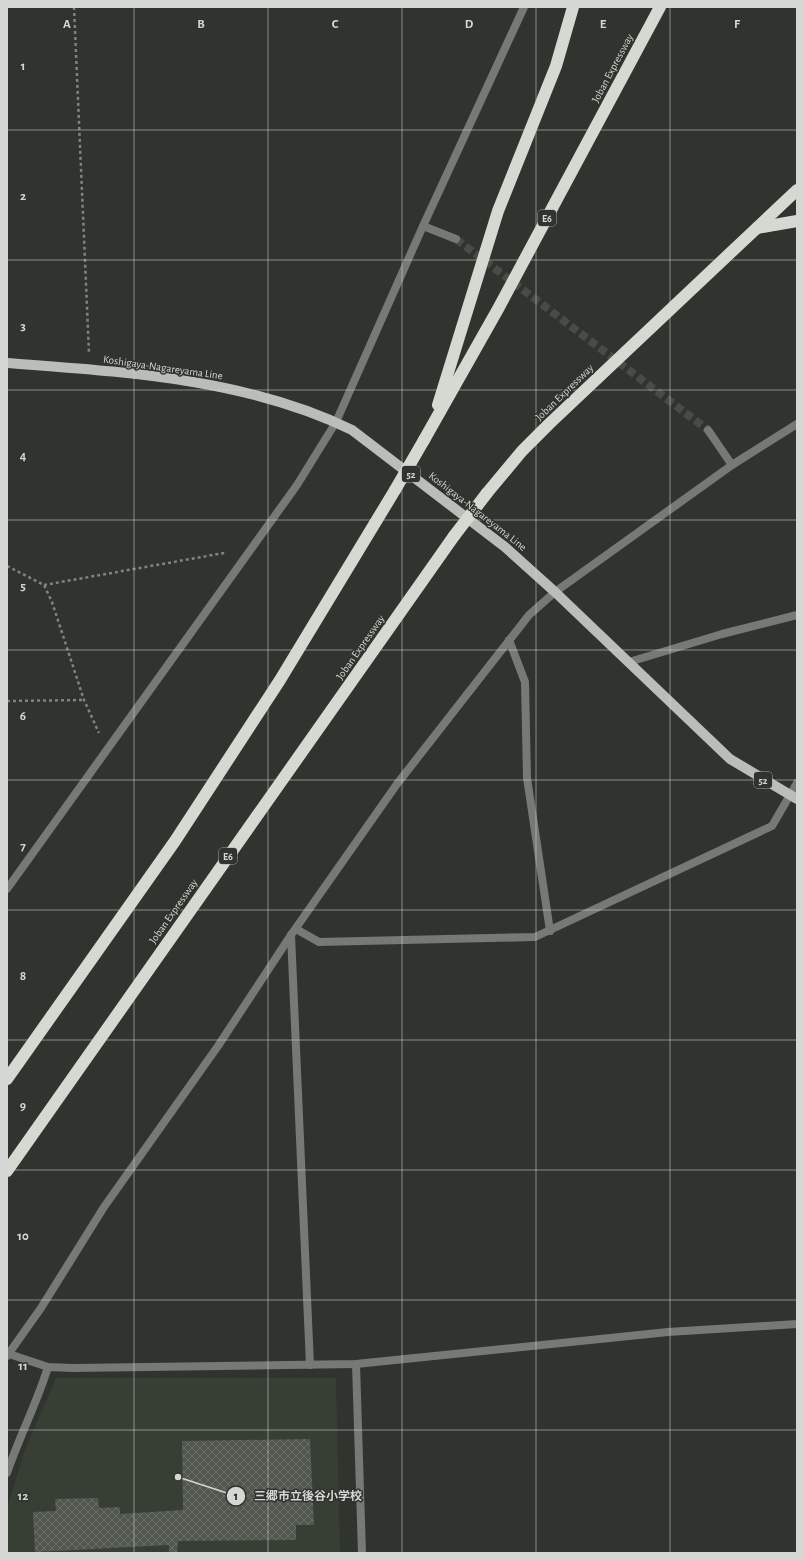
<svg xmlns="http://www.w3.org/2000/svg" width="804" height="1560" viewBox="0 0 804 1560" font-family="'Alegreya Sans','Noto Sans JP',sans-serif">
<defs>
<pattern id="building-cross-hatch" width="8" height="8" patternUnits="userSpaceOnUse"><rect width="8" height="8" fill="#51564f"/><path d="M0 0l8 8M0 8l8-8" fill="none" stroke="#696e67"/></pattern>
</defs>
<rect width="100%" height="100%" fill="#2f342e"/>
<polygon fill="#373f34" points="56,1378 336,1378 340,1553 7,1553 7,1507 26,1447"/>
<polygon fill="url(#building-cross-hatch)" points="310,1439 314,1525 296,1525 296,1540 178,1541 177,1553 169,1553 169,1545 35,1552 33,1512 56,1511 55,1499 98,1498 99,1508 120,1507 120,1514 183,1510 182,1441"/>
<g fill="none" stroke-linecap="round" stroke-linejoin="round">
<polyline stroke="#484c47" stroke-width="8" stroke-dasharray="8 4" stroke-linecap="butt" points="456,239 708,430"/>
<g stroke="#80847f" stroke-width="2.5" stroke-dasharray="3 3" stroke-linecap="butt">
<polyline points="74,7 89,353"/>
<polyline points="7,566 44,585 52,602 84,700 99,733"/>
<polyline points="44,585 224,553 227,554"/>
<polyline points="7,701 84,700"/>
</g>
<polyline stroke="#767976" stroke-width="8" points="509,640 525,682 527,778 550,931"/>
<g stroke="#767976" stroke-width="8">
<polyline points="423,226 456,239"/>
<polyline points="336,422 423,226 524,7"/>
<polyline points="708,430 732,465"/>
<polyline points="629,662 722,634 797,615"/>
<polyline points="296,929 319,942 535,937 772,826 797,783"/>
<polyline points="291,935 310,1365"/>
<polyline points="9,1354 48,1367 73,1368 356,1364 668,1332 797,1324"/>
<polyline points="7,1356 41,1308 104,1207 218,1046 291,935 397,784 529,615 555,592 732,465 797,424"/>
<polyline points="356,1364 362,1553"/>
<path d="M 7,1473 C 19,1437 37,1403 48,1367"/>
</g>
<polyline stroke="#767976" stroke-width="8" points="7,889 297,485 336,422"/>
<path stroke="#b9beb8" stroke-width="10" d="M 7,363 C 124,372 245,378 352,430 L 505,547 L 555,592 L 730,759 L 797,799"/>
<g stroke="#d4dad2" stroke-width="12">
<polyline points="757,228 797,221"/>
<polyline points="438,405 498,211 556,66 573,7"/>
<polyline points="424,440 498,309 660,7"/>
<polyline points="487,493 522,451 549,424 797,190"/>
<polyline points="7,1079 175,841 280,680 395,490"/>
<polyline points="7,1171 454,536"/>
</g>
<g stroke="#d4dad2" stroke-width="12">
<polyline points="395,490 424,440"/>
<polyline points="454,536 487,493"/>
</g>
</g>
<path fill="none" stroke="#d4d7d3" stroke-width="1" stroke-opacity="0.55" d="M 134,7 L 134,1553M 268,7 L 268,1553M 402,7 L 402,1553M 536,7 L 536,1553M 670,7 L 670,1553M 7,130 L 797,130M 7,260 L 797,260M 7,390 L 797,390M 7,520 L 797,520M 7,650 L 797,650M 7,780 L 797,780M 7,910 L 797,910M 7,1040 L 797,1040M 7,1170 L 797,1170M 7,1300 L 797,1300M 7,1430 L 797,1430"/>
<g text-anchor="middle" stroke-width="3" stroke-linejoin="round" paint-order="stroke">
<g fill="#2f342e" stroke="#a2a6a2" stroke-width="1">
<rect x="538" y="210" width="18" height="16" rx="3"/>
<rect x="402" y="466" width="18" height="16" rx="3"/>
<rect x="754" y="772" width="18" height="16" rx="3"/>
<rect x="219" y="848" width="18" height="16" rx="3"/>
</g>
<g font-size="10" font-weight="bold" fill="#d4d7d3">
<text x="547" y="222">E6</text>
<text x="411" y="478">52</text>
<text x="763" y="784">52</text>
<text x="228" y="860">E6</text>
</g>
<g font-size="11" fill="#d4d7d3" stroke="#2f342e">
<text transform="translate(612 68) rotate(-62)" y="4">Joban Expressway</text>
<text transform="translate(163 367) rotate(8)" y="4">Koshigaya-Nagareyama Line</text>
<text transform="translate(564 392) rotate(-44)" y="4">Joban Expressway</text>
<text transform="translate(478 511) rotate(38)" y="4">Koshigaya-Nagareyama Line</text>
<text transform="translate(360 647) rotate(-55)" y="4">Joban Expressway</text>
<text transform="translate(173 911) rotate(-55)" y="4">Joban Expressway</text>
</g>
</g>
<g font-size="13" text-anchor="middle" font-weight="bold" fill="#d4d7d3" stroke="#2f342e" stroke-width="3" stroke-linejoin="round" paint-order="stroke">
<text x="67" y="28">A</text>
<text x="201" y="28">B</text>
<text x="335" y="28">C</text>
<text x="469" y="28">D</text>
<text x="603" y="28">E</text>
<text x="737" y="28">F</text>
<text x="23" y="70">1</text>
<text x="23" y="200">2</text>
<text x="23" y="330">3</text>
<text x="23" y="460">4</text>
<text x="23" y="590">5</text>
<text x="23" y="720">6</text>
<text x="23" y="850">7</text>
<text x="23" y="980">8</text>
<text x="23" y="1110">9</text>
<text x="23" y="1240">10</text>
<text x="23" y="1370">11</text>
<text x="23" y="1500">12</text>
</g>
<path fill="none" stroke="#d4d7d3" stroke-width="1.5" d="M178 1477L236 1496"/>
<g fill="#d4d7d3" stroke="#2f342e" stroke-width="1.5">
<circle cx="178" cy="1477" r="4"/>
<circle cx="236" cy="1496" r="10"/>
</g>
<g font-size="12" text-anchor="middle" font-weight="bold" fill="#111">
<text x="236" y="1500">1</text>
</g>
<g font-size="12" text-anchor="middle" font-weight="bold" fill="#d4d7d3" stroke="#2f342e" stroke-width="3" stroke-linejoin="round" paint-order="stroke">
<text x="308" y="1500">三郷市立後谷小学校</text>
</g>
<rect width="804" height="1560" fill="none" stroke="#d4d7d3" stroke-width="16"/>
</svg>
